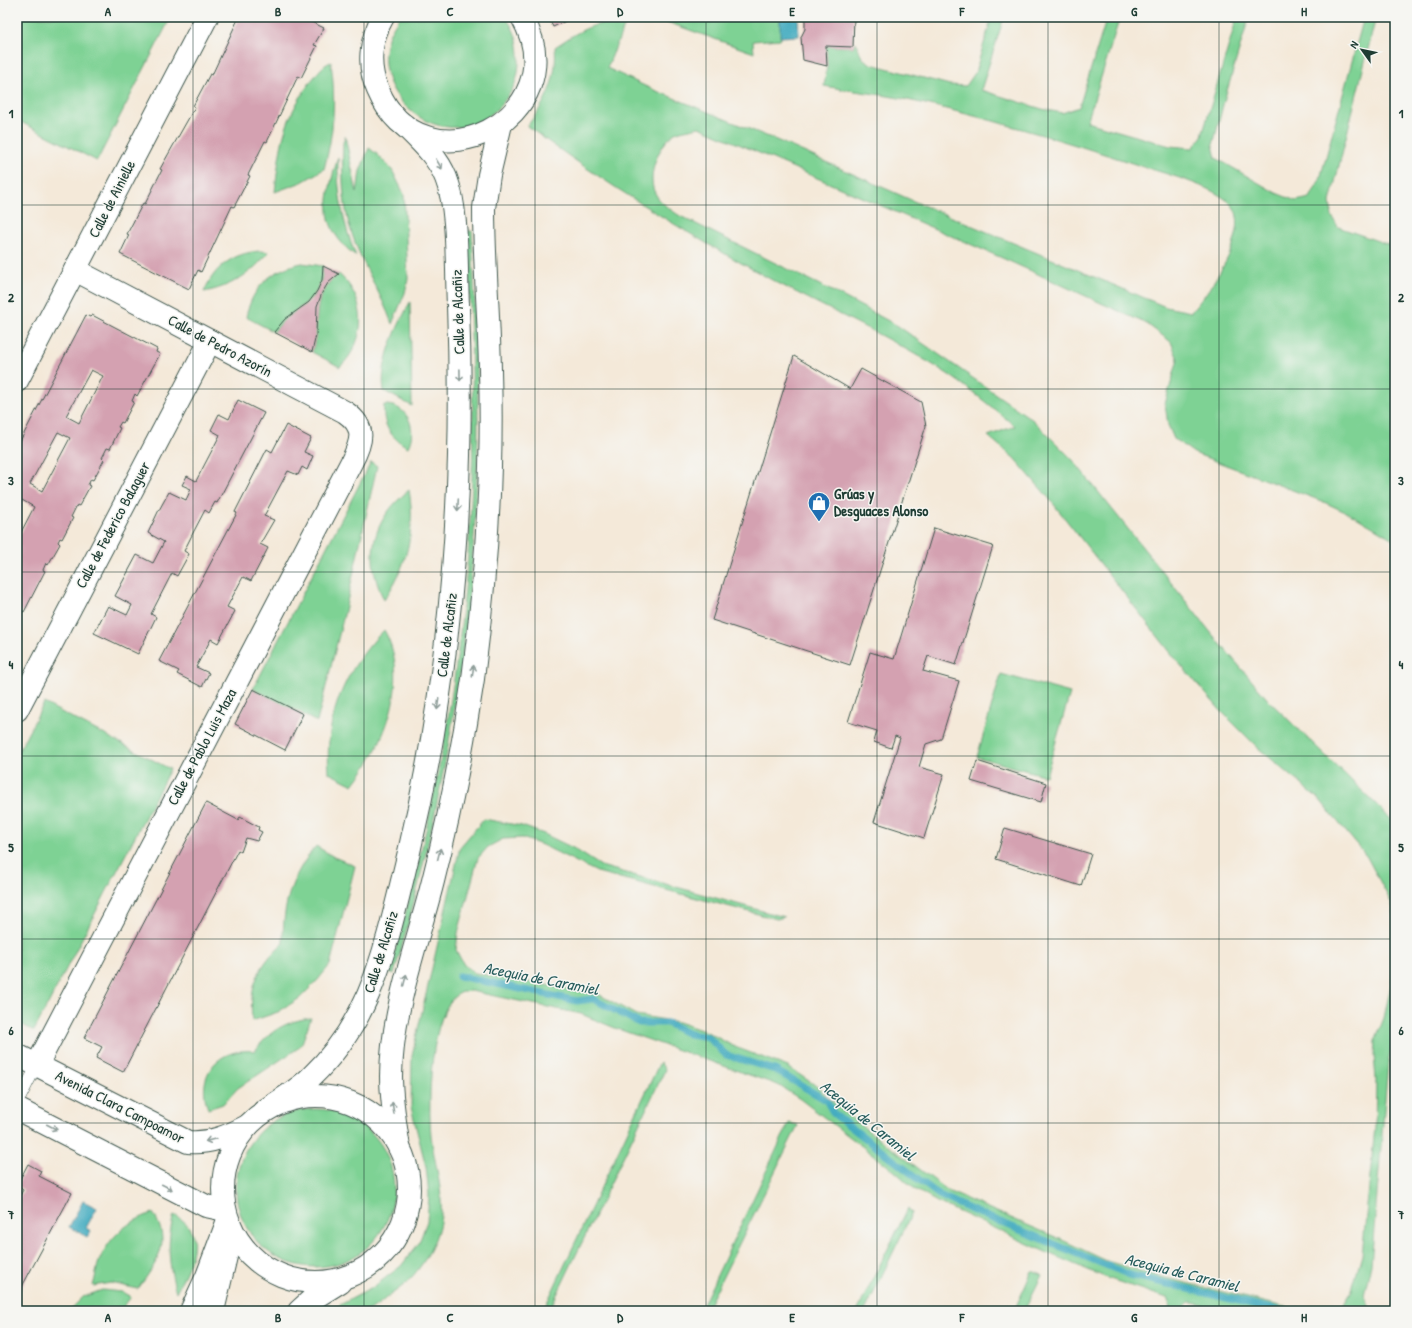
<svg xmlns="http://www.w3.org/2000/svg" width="1412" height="1328" viewBox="0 0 1412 1328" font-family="'Patrick Hand',sans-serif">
<rect width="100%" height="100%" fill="#f6f6f2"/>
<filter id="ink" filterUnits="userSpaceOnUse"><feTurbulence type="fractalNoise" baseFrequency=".025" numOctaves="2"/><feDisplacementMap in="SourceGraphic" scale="8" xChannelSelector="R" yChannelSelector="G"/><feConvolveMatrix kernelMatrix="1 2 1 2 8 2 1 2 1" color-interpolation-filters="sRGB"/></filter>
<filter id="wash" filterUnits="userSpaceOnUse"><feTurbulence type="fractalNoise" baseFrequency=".012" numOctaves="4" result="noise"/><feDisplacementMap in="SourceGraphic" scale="16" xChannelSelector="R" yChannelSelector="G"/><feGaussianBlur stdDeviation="0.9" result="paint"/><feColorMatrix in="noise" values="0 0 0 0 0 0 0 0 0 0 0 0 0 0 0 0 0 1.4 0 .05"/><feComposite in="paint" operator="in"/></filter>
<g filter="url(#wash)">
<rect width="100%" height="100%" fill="#f4e9d9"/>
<g fill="#7ed294" stroke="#4e8864">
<polygon points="17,17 171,17 97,161 17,120"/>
<path d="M 400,17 L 505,17 C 518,32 521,52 518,72 C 516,86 508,98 498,108 C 440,166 348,81 400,17 Z"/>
<polygon points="653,17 780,17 781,39 753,41 754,53"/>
<path d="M 992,17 L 1004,17 L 981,90 L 1042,109 L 1062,113 L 1079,107 L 1107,17 L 1120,17 L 1087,122 L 1170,146 L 1193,148 L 1202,136 L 1237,17 L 1249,17 L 1224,101 L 1213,145 L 1216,158 L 1276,193 L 1296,201 L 1310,198 L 1320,179 L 1364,17 L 1376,17 L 1330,202 L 1332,216 L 1338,227 L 1395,247 L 1395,540 L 1356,517 L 1324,502 L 1194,453 L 1174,439 L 1168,425 L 1165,404 L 1178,359 L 1171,342 L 1147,324 L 1009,261 L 699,127 C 692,129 681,130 675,133 C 659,144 646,176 655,193 C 660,203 671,210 680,216 L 838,294 L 898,326 L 1033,420 L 1072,459 L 1212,634 L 1269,701 L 1382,810 L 1395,825 L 1395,919 L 1392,904 L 1367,857 L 1319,799 L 1257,747 L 1222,712 L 1178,662 L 1048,497 L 1014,458 L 988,436 L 1015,426 C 991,407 967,386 940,369 C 886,336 828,309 772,280 C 687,234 604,183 527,126 C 546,103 558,78 555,47 C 579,31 596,20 626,22 L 607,68 L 647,87 L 781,142 L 918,203 L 1166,307 L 1191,312 C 1209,292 1250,235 1234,208 C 1223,189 1164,173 1144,167 C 1063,140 982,116 899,98 C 874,93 849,91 824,86 L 827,66 L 826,46 L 853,47 L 856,42 L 862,58 L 871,64 L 950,85 L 966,86 L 975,73 Z"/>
<path d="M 331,62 C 336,99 334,133 324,169 L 302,182 L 275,192 C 280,146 283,120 311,81 C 317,74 322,65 331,62 Z"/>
<path d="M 345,136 L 357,193 L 360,171 L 369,148 L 378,155 L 392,170 L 404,194 L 408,279 L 405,293 L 392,324 C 381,293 362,265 352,234 C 342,205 342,173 343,143 Z"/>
<path d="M 338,157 C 337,192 343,224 356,256 C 317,226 326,198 338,157 Z"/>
<path d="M 467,231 L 472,231 C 475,312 480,392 477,473 C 472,643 442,810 394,974 L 389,972 C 432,826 461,677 470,525 C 476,427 471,329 467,231 Z"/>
<path d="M 260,251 L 269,252 C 252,273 231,287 204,292 C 214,267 233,253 260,251 Z"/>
<path d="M 302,263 L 323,266 C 324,302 292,307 274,332 L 246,317 C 252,287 272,269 302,263 Z"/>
<path d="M 339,274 C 367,299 368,340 340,367 L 312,352 C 321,322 309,295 339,274 Z"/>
<path d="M 410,302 L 412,406 L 384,391 C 379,362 397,328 410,302 Z"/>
<path d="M 384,405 C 407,404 418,428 408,447 C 390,438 382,424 384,405 Z"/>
<polygon points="371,462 377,466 345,611 317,722 253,689"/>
<path d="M 409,490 C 416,530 407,567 384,600 C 363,557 372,520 409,490 Z"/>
<path d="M 384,630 C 412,678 385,745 353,785 L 329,773 C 324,717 345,669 384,630 Z"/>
<polygon points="1001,674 1070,693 1046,776 977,757"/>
<polygon points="44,703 170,769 34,1031 17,1022 17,754"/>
<path d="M 484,819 L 522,826 L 544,834 L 573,848 L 601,866 L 784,917 L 777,919 L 597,872 L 542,845 L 522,838 L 503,839 L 488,847 L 478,858 L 458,933 L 456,950 L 464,965 L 475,973 L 598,994 L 636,1015 L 678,1022 L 707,1032 L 735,1047 L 788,1067 L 815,1085 L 846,1114 L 950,1192 L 1060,1239 L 1107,1261 L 1157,1276 L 1289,1308 L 1324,1311 L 1231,1311 L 1193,1303 L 1189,1303 L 1181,1311 L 1170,1311 L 1171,1308 L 1167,1298 L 1107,1278 L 1048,1253 L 937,1202 L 916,1190 L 892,1169 L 800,1099 L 778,1085 L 615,1028 L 581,1014 L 471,991 C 467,991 462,992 459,993 C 429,1012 428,1103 431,1135 C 434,1162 443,1187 441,1215 C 439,1238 424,1266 407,1282 C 401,1288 393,1293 386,1298 C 380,1303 372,1310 365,1311 C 355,1313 342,1311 332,1311 L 338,1306 L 372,1288 L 401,1266 L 419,1243 L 427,1221 L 429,1195 L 426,1167 L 411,1107 L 412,1055 L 460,847 Z"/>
<path d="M 316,846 L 334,857 L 355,866 L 330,965 L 317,981 L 300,998 L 278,1012 L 252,1021 C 249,986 258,966 283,943 C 283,903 291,876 316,846 Z"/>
<polygon points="1395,950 1395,1028 1388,1064 1371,1265 1364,1294 1371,1311 1330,1311 1342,1307 1351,1293 1362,1255 1375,1127 1376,1079 1374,1056 1375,1041 1384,1018 1392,980"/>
<path d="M 311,1018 L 302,1043 L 297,1049 L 238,1088 L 223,1104 L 208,1109 C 195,1074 219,1047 255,1051 C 269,1031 286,1021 311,1018 Z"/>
<polygon points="660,1062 665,1070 549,1311 543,1311"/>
<circle cx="315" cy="1188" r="79"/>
<polygon points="789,1123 798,1125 706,1311 700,1311"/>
<polygon points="908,1208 912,1213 865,1311 857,1311"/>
<path d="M 153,1213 C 173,1244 156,1263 138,1289 L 111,1283 L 93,1286 C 96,1277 96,1267 100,1259 C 111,1235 128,1221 153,1213 Z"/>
<path d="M 174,1215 C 209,1232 189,1267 176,1292 C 169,1266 166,1242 174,1215 Z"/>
<polygon points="1032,1271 1042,1275 1024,1311 1014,1311"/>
<polygon points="102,1290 122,1292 131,1297 120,1311 69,1311 83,1297"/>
</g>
<g fill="#3ea9be" stroke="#2e7379">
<polygon points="780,17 798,17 799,36 780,37"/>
<polygon points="83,1201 97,1208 86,1228 91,1231 87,1237 69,1227"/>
</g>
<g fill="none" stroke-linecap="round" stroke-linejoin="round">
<polyline stroke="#3ea9be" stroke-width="7" points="459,976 577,1001 593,999 639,1023 667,1023 689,1034 708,1037 726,1055 775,1070 826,1100 834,1114 939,1195 978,1213 1130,1275 1281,1311"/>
</g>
<g id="blocks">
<g fill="#d4a1b1" fill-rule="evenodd">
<polygon points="239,17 301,17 324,28 314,45 317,46 301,78 298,76 267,142 265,141 248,175 250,176 234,207 232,206 201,272 198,270 189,289 120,254 129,235 127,234 143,203 145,204 162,170 160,169 195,107 193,106 210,74 212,75"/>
<polygon points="548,17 574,17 553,27"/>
<polygon points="805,17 854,17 853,47 826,46 827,66 803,60 801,37 805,29"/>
<polygon points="323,266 339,274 328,283 322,293 317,306 316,335 312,352 274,332 285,319 309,302 317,291 322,280"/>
<path d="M 86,315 L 90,317 L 92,315 L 157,349 L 156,352 L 160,354 L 137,396 L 135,394 L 132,401 L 134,402 L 123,423 L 121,422 L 118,427 L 120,428 L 110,449 L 107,448 L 102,458 L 104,460 L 93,480 L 91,479 L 88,485 L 90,486 L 79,506 L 77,505 L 71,517 L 73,518 L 62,539 L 60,538 L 58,542 L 60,544 L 48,565 L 46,563 L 43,570 L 45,571 L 24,612 L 22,611 L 20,613 L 17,611 L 17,540 L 34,507 L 22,500 L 17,509 L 17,447 ZM 91,370 L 103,376 L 79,423 L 66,416 ZM 58,432 L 70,438 L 42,491 L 30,484 Z"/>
<polygon points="794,356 850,389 861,369 921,402 926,426 850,665 712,620"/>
<polygon points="238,400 264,413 217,503 215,502 209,513 205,510 194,531 184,551 189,554 177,576 172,573 151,614 156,617 138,654 94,633 108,606 127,615 132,605 115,596 137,555 153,563 164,542 148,533 158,512 169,492 186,500 191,489 182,485 187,476 196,481 220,435 211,430 219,414 229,419"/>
<polygon points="286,425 311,438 304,452 313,456 307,470 302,467 298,475 288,471 264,516 274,520 260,544 268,548 251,581 243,577 227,607 235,611 218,643 211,639 196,667 209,673 202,687 177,674 179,671 159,661 237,513 235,512 267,449 272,452"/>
<polygon points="934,528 993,546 956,665 928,656 923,671 959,681 941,739 926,744 919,767 944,774 924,838 874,822 900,738 895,736 891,748 874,742 877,731 848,722 870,652 894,659"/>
<polygon points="253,689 303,714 285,750 235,724"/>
<polygon points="977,761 1046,783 1041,802 971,781"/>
<polygon points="206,803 238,820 240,817 259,827 258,830 262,832 257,841 246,838 241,852 238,850 123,1072 96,1058 102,1047 84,1038"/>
<polygon points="1005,828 1091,854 1081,886 996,859"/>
<polygon points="28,1164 41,1171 39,1176 72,1193 17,1296 17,1202 23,1190 17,1185"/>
</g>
</g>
</g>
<g filter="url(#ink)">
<use href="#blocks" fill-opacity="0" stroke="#3f574d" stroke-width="1"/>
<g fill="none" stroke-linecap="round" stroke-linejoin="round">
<g stroke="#3f574d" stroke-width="12">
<polyline id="service" points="17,1104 37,1065"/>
</g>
<g stroke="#3f574d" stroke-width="24">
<g id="minor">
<polyline points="17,381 207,17"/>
<polyline points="17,710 210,341"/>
<path d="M 17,1055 L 188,1142 C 209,1144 228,1136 247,1126"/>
<path d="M 37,1065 L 351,463 C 362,442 367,427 345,412 L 75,270"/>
<polyline points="17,1109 206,1206 225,1210"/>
</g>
</g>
<g stroke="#3f574d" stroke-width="24">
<polyline id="secondary" points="191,1311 207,1276 228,1220"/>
</g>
<g stroke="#3f574d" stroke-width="24">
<g id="primary">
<path d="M 383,17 C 370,39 367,67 378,90 C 423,196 579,117 522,17"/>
<circle cx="316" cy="1189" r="93"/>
<path d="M 264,1111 C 280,1100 298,1090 311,1077 C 335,1054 355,1025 368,995 C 386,953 398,897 409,852 C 452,672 465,489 458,305 C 456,269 459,210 446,178 C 438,157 420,141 404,125"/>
<path d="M 399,1147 C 395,1123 391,1100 391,1076 C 392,1008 417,945 433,881 C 450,814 463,747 473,679 C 486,577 493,473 490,370 C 489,316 484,262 484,208 L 489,175 L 501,124"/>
<polyline points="213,1311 232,1231"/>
<polyline points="299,1311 311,1300 340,1282"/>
</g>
</g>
<use href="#service" stroke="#fff" stroke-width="11"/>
<use href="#minor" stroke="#fff" stroke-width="22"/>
<use href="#secondary" stroke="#fff" stroke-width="22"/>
<use href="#primary" stroke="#fff" stroke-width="22"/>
</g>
<defs><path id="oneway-shaft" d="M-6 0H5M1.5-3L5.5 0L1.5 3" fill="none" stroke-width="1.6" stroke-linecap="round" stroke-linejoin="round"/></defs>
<g stroke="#8f9e9a">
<use href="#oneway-shaft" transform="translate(439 164) rotate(59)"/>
<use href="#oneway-shaft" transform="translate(460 375) rotate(89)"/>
<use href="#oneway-shaft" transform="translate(458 505) rotate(93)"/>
<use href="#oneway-shaft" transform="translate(473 671) rotate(-83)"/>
<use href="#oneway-shaft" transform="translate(438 704) rotate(98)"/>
<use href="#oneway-shaft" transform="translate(439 854) rotate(-76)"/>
<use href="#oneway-shaft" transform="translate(405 980) rotate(-76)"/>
<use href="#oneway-shaft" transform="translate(393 1108) rotate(-99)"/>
<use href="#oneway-shaft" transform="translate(52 1127) rotate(27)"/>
<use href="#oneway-shaft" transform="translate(211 1140) rotate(166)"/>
<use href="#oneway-shaft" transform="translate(167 1187) rotate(27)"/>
</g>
</g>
<path fill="none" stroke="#1f3d34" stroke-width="1" stroke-opacity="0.55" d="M 193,17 L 193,1311M 364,17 L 364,1311M 535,17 L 535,1311M 706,17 L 706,1311M 877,17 L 877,1311M 1048,17 L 1048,1311M 1219,17 L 1219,1311M 17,205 L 1395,205M 17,389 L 1395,389M 17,572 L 1395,572M 17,756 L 1395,756M 17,939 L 1395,939M 17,1123 L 1395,1123"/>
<defs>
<g id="shop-pin" transform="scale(1.15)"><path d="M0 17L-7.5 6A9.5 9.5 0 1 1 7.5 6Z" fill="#1f6fb2" stroke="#f6f6f2"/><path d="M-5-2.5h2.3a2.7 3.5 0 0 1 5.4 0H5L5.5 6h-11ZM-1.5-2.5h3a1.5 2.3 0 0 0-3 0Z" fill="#fff"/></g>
</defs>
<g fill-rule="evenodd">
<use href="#shop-pin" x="819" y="503"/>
</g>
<g text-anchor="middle" stroke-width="3" stroke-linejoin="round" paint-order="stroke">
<g font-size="15" fill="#1f3d34" stroke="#f6f6f2">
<text transform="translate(112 199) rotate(-63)" y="5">Calle de Ainielle</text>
<text transform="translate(458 312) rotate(-92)" y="5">Calle de Alcañiz</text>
<text transform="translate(220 346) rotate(28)" y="5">Calle de Pedro Azorín</text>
<text transform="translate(113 525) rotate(-62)" y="5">Calle de Federico Balaguer</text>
<text transform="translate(447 635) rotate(-83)" y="5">Calle de Alcañiz</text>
<text transform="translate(202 747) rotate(-62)" y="5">Calle de Pablo Luis Maza</text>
<text transform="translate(381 952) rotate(-73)" y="5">Calle de Alcañiz</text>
<text transform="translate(120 1107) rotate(27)" y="5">Avenida Clara Campoamor</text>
</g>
<g font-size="15" font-weight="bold" fill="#1f3d34" stroke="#f6f6f2" text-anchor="start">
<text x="834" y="499">Grúas y<tspan x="834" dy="17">Desguaces Alonso</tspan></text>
</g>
<g font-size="16" font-style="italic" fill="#285d5d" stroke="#f6f6f2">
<text transform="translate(541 978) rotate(11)" y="6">Acequia de Caramiel</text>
<text transform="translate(868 1120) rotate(39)" y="6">Acequia de Caramiel</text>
<text transform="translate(1182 1272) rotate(14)" y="6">Acequia de Caramiel</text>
</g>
</g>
<rect width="1412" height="1328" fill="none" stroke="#f6f6f2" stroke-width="44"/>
<g transform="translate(1362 50) rotate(303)" stroke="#f6f6f2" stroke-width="3" paint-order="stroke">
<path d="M0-3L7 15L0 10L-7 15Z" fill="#1f3d34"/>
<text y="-6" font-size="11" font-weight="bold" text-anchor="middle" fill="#1f3d34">N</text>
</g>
<rect x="22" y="22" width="1368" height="1284" fill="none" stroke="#1f3d34" stroke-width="1.5"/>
<g font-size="13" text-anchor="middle" font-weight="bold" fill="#1f3d34">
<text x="108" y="16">A</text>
<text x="278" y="16">B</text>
<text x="450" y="16">C</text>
<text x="620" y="16">D</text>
<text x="792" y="16">E</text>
<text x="962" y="16">F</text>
<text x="1134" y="16">G</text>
<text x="1304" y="16">H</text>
<text x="11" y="118">1</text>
<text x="1401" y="118">1</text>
<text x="11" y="302">2</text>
<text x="1401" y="302">2</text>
<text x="11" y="485">3</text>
<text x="1401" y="485">3</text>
<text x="11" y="669">4</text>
<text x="1401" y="669">4</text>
<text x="11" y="852">5</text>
<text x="1401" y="852">5</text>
<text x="11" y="1035">6</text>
<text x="1401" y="1035">6</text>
<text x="11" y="1219">7</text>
<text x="1401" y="1219">7</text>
<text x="108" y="1322">A</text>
<text x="278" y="1322">B</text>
<text x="450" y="1322">C</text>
<text x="620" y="1322">D</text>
<text x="792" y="1322">E</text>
<text x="962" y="1322">F</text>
<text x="1134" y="1322">G</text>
<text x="1304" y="1322">H</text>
</g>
</svg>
